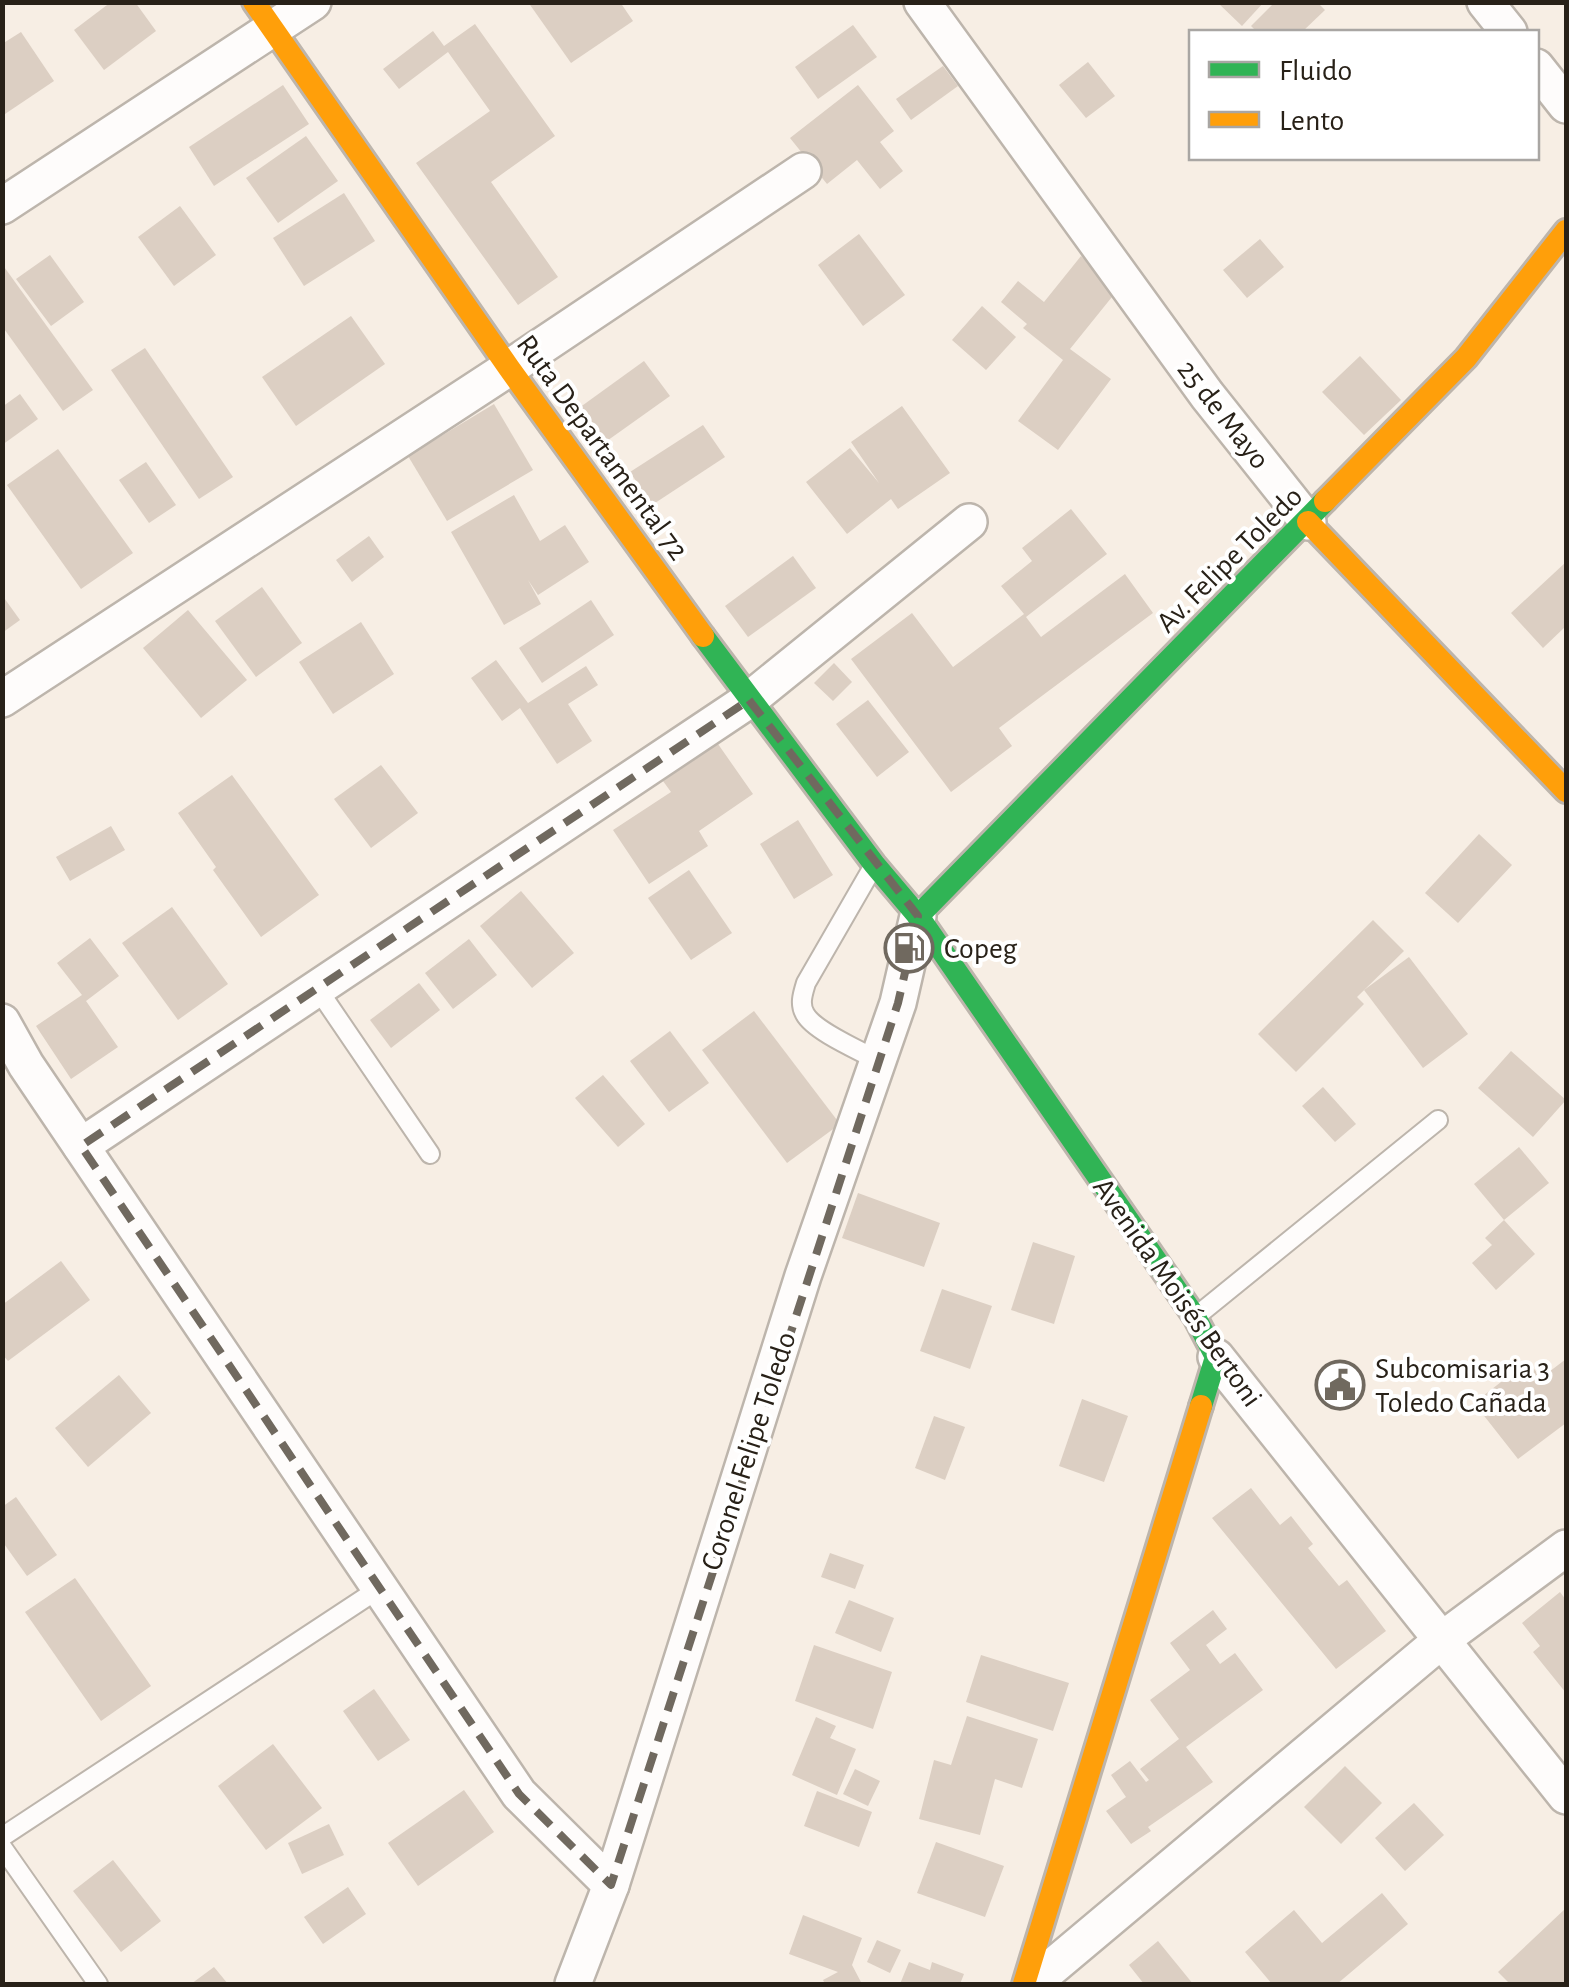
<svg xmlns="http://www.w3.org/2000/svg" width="1569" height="1987" viewBox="0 0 1569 1987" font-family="'Alegreya Sans',sans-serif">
<rect width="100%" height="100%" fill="#f7eee4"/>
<g fill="#dccfc3">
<polygon points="111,2 135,2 156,31 104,70 74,30"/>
<polygon points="528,2 620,2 633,21 571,63"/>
<polygon points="1217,2 1264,2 1242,26"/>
<polygon points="1275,2 1317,2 1325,10 1302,32 1257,32 1251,26"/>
<polygon points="475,24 555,136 491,182 558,277 518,305 416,163 490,111 448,52 399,89 383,69 433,31 444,46"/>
<polygon points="853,25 877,57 818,99 795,67"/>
<polygon points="21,32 54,81 2,116 2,44"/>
<polygon points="1088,62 1115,96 1086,118 1059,85"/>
<polygon points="943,66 958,86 911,120 896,99"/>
<polygon points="283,85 309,124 214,186 189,147"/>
<polygon points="858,85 894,131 880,142 903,171 880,189 857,160 827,184 790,138"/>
<polygon points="306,136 338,181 278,223 246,178"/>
<polygon points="344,193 375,241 304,286 273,238"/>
<polygon points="180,206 216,255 174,286 138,237"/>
<polygon points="859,234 905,295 863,326 818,265"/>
<polygon points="1260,239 1284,267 1247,298 1223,270"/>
<polygon points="50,255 84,302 51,326 16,279"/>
<polygon points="1081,256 1120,287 1070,349 1111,379 1058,450 1018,421 1063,360 1023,328 1027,324 1001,302 1018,281 1044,302"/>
<polygon points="2,264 93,390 63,411 2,326"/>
<polygon points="982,306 1016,337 986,370 952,340"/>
<polygon points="351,316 385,364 296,426 262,377"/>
<polygon points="145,348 233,477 199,499 111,370"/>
<polygon points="1360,356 1401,400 1364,435 1322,392"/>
<polygon points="644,361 670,396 604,443 579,408"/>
<polygon points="20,394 38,419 2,445 2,407"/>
<polygon points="494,404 533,470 447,521 408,456"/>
<polygon points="902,406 950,473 898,509 891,499 847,534 806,482 850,448 879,483 851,442"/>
<polygon points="703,425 725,457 652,505 630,472"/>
<polygon points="58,449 133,553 81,589 7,485"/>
<polygon points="146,462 176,505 149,523 119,480"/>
<polygon points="514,495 540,541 565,525 589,562 538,595 528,580 541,604 504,625 451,532"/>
<polygon points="1071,509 1107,554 1026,617 1041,637 1125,574 1153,613 999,728 1012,746 951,792 851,659 912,613 953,667 1024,614 1001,586 1032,561 1022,548"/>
<polygon points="369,536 384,557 352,582 336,560"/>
<polygon points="793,556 816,588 748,637 725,606"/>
<polygon points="1566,562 1566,626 1543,648 1511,613"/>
<polygon points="262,587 302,643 256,677 215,621"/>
<polygon points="2,595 20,620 2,633"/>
<polygon points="591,600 614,635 542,683 519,648"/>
<polygon points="188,610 247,680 201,718 143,648"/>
<polygon points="361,622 394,674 333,714 299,662"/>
<polygon points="496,660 528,703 586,666 598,685 568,704 592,741 557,764 520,708 502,721 471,678"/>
<polygon points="834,663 852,682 833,701 814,683"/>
<polygon points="868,700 909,752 877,777 836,724"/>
<polygon points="718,744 753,794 699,831 708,846 649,884 613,830 671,792 663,781"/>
<polygon points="381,765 418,813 371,848 334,799"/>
<polygon points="232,775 319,895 261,937 213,870 216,867 178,813"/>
<polygon points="798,820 833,875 794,899 760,844"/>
<polygon points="111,826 125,850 70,881 56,857"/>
<polygon points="1479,834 1512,865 1458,923 1425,893"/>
<polygon points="689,870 732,933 691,960 648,898"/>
<polygon points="521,891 574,953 532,988 480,926"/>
<polygon points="172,907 228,984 178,1020 122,943"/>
<polygon points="1373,920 1404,951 1357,997 1364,1004 1296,1072 1258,1034"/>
<polygon points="90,938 119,976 86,1001 118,1047 71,1079 36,1026 82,995 57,963"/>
<polygon points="469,939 497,975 453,1009 425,973"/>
<polygon points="1409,957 1468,1034 1423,1068 1364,990"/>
<polygon points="419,983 440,1010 391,1048 370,1020"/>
<polygon points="754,1011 840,1124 787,1163 702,1050"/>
<polygon points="670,1031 709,1083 669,1112 630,1061"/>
<polygon points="1511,1051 1566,1100 1533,1137 1478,1088"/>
<polygon points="603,1075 645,1124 618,1147 575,1098"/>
<polygon points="1323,1087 1356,1124 1335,1142 1302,1106"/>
<polygon points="1519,1147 1549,1183 1504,1220 1474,1184"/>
<polygon points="858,1193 940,1223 924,1267 842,1238"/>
<polygon points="1504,1220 1535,1254 1496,1290 1472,1263 1492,1245 1485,1238"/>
<polygon points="1033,1242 1075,1256 1054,1324 1011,1310"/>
<polygon points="61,1261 90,1300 8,1361 2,1354 2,1305"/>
<polygon points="942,1289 992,1306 970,1369 920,1351"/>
<polygon points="1566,1359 1566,1423 1518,1459 1474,1403 1528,1361 1541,1378"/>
<polygon points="119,1375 151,1413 88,1467 55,1428"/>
<polygon points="1082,1399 1128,1416 1104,1482 1059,1466"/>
<polygon points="934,1416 965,1427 945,1480 915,1468"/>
<polygon points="1251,1488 1280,1525 1291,1516 1313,1544 1308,1548 1339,1586 1347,1580 1386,1631 1336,1669 1212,1518"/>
<polygon points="16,1497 57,1555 27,1576 2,1541 2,1507"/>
<polygon points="830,1553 864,1565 855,1589 821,1577"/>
<polygon points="75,1578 151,1686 101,1721 25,1612"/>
<polygon points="1560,1592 1566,1600 1566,1693 1533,1652 1540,1646 1522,1623"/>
<polygon points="849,1600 894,1618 881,1652 835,1633"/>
<polygon points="1213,1610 1227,1629 1206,1645 1220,1664 1235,1653 1263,1690 1186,1747 1213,1782 1148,1827 1151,1831 1131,1844 1106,1811 1126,1797 1111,1775 1130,1761 1146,1782 1149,1780 1140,1769 1179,1739 1150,1700 1190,1670 1170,1643"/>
<polygon points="814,1645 892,1672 873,1729 795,1701"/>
<polygon points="981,1655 1069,1683 1053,1731 966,1702"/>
<polygon points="374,1689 410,1740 378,1761 343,1711"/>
<polygon points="967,1716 1038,1739 1022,1788 995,1779 980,1835 919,1819 934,1760 951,1765"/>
<polygon points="816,1717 836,1726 830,1738 856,1749 837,1795 792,1775"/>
<polygon points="273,1744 322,1808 266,1850 218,1786"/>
<polygon points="1345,1766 1382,1803 1341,1844 1304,1807"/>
<polygon points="855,1769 880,1781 868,1806 843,1794"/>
<polygon points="464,1790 494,1832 418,1886 388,1843"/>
<polygon points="817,1791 872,1812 859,1847 804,1826"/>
<polygon points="1414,1803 1444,1835 1405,1871 1375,1838"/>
<polygon points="329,1824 344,1855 302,1874 288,1843"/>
<polygon points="936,1842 1004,1866 985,1917 917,1893"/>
<polygon points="113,1860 161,1921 121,1952 73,1891"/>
<polygon points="348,1887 366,1914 323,1944 304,1917"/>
<polygon points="1382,1893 1408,1924 1337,1984 1272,1984 1245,1952 1294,1910 1322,1943"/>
<polygon points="1566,1908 1566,1981 1562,1984 1510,1984 1498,1972"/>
<polygon points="803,1915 862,1938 852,1965 862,1984 825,1984 823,1980 838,1972 789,1954"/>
<polygon points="877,1940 901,1950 890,1973 867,1962"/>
<polygon points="1158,1941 1193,1984 1144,1984 1129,1965"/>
<polygon points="909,1962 930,1970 932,1962 964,1974 960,1984 900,1984"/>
<polygon points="214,1967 228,1984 191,1984"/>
</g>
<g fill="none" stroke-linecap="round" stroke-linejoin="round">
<g stroke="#bdb5ac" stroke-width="22">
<g id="lane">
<path d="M 873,867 L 806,983 C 803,993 799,1004 805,1014 C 814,1031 861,1051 879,1061"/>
<polyline points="317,988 430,1154"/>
<polyline points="1199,1314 1438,1120"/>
<polyline points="2,1837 380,1588"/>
<polyline points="2,1847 98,1984"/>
</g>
</g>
<g stroke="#bdb5ac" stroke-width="40">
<g id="street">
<polyline points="922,2 1207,395 1308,522"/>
<polyline points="1485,2 1509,32"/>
<polyline points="1536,67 1566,105"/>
<polyline points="2,206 313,2"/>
<polyline points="2,699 509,368 803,171"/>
<polyline points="2,1022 26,1065 519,1794 611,1885"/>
<polyline points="81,1146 749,700 969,522"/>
<polyline points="1216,1357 1566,1796"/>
<polyline points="573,1984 611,1885 803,1276 898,1003 918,916"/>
<polyline points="1032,1984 1443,1639 1566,1548"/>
</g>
</g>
<g stroke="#bdb5ac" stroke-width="28">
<g id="fast">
<polyline points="703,636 874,864 918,916 1195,1317 1216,1357 1201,1406"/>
<polyline points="918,916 1325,501"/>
</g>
</g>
<g stroke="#bdb5ac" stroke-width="28">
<g id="slow">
<polyline points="254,2 509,368 703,636"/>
<polyline points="1325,501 1466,358 1566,231"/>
<polyline points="1308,522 1566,791"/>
<polyline points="1024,1984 1201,1406"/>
</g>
</g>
<use href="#lane" stroke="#fefcfb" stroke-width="18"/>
<use href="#street" stroke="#fefcfb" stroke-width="35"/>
<use href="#fast" stroke="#30b455" stroke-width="22"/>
<use href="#slow" stroke="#ff9f0a" stroke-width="22"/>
</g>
<path fill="none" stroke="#70695f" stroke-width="8" stroke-dasharray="20 12" stroke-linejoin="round" d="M 749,700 L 918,916 L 898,1003 L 611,1885 L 519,1794 L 81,1146 Z"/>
<defs>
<g id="fuel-ring" transform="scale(2.5)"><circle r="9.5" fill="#fff" stroke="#70695f" stroke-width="1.5"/><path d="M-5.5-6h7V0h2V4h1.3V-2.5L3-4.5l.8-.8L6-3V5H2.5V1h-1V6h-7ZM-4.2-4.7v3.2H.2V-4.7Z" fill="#70695f"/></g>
<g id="civic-ring" transform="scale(2.5)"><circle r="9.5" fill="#fff" stroke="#70695f" stroke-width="1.5"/><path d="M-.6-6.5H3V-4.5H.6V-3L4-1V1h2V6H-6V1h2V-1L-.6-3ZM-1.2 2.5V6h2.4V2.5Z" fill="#70695f"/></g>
</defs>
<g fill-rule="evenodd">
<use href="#fuel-ring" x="909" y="948"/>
<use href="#civic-ring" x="1340" y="1385"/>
</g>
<g text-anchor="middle" stroke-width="8" stroke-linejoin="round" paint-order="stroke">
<g font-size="30" fill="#282118" stroke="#fff">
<text transform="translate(1224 414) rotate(52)" y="10">25 de Mayo</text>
<text transform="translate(603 447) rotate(54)" y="10">Ruta Departamental 72</text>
<text transform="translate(1229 559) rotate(-45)" y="10">Av. Felipe Toledo</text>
<text transform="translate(1178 1292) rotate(55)" y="10">Avenida Moisés Bertoni</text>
<text transform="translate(748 1451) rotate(-72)" y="10">Coronel Felipe Toledo</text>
</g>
<g font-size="30" fill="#282118" stroke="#fff" text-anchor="start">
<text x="944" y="958">Copeg</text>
<text x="1375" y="1378">Subcomisaria 3<tspan x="1375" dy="34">Toledo Cañada</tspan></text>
</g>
</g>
<rect width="1569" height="1987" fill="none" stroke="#282118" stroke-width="10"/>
<rect x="1189" y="30" width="350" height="130" fill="#ffffff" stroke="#a9a6a3" stroke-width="2.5"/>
<rect x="1209" y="62" width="50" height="15" fill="#30b455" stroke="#a9a6a3" stroke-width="2.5"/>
<text x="1279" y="80" font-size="30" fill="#282118">Fluido</text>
<rect x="1209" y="112" width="50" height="15" fill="#ff9f0a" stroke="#a9a6a3" stroke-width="2.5"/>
<text x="1279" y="130" font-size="30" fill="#282118">Lento</text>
</svg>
